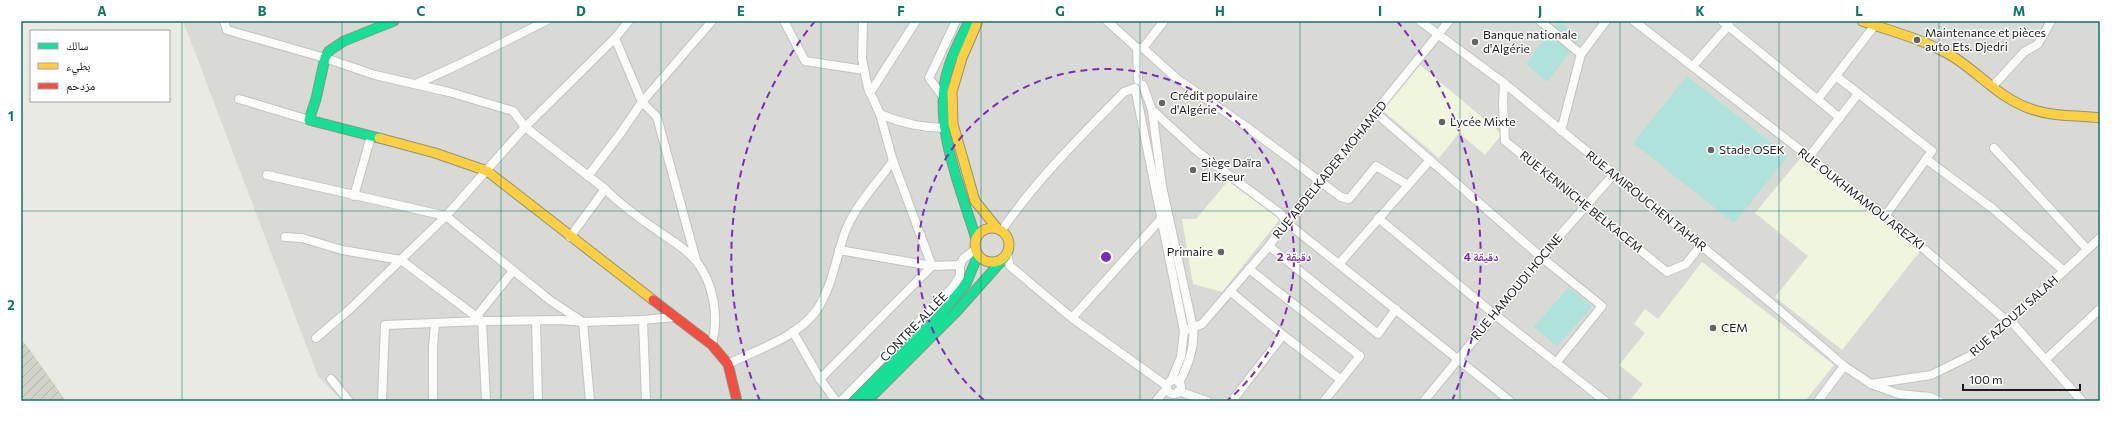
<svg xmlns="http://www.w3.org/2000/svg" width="2121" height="422" viewBox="0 0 2121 422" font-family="Commissioner,'Noto Naskh Arabic',sans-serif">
<defs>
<pattern id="construction-furrows" width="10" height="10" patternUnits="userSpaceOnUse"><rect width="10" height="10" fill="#d1d3c6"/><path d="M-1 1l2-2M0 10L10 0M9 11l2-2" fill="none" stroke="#b3b5aa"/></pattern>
</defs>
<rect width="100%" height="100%" fill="#eaeae4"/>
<polygon fill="#d9d9d5" points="183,21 2100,21 2100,401 342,401 318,376"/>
<g fill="#f0f6dd">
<polygon points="1420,65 1502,134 1485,155 1459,133 1439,158 1382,110"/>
<polygon points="1803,155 1921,250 1842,350 1775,297 1808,256 1755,213"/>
<polygon points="1228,181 1280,219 1222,292 1193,284 1182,219 1196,219"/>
<polygon points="1702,262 1834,365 1805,401 1629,401 1643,384 1619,365 1645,333 1634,324 1645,309 1658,319"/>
</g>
<polygon fill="url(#construction-furrows)" points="21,339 30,350 66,401 21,401"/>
<g fill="#afe2da">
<polygon points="1558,21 1581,37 1547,82 1526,64"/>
<polygon points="1687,76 1788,156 1734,223 1633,143"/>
<polygon points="1569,287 1592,307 1557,346 1534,327"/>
</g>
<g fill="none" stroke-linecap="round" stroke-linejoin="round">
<g stroke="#c3c3c0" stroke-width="10">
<g id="street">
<path d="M 224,21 L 227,30 L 325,58 L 375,75 L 449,92 L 513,111 L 525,127 L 605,189 C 621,205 639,218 658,231 C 670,240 686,248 696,261 C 714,283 719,317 712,345"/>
<polyline points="784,21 805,61 864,70"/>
<path d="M 863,21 L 862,59 L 868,88 L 880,114 C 901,123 922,128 945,128"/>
<polyline points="1107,21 1137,48 1138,80"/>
<polyline points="1420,21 1504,83 1778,309 1844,366 1871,384 1899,394 1930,397 1939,401"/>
<polyline points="1540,21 1581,54"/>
<polyline points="1634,21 1893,222 2008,322"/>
<polyline points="1722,21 1840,118"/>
<polyline points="615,38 642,102 657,117 696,260"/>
<polyline points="1138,48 1143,48 1164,21"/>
<polyline points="1143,48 1176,78 1247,127 1341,197 1349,199 1376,166 1408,185"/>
<polyline points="1693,66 1729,25"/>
<polyline points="1836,76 1932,151 1885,216"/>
<polyline points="1504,83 1503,103 1505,141 1667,272 1686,264 1701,245"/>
<polyline points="416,84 460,64 546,21"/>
<path d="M 1143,85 L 1152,110 L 1162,186 L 1193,328 C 1195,348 1188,365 1179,383"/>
<polyline points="1993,86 2024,52 2038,44 2051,21"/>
<polyline points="870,93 916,21"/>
<polyline points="943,97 929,78 956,21"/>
<polyline points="239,99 309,120"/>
<polyline points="1818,99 1875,25"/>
<polyline points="1152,110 1198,152 1281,214 1286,222 1510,401"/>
<polyline points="1376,113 1541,257 1602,306 1556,363"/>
<polyline points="1561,131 1581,54 1606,21"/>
<polyline points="1994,148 2087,249"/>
<polyline points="1808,158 1858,94"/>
<polyline points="1926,159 1992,208 2064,271"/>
<polyline points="267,175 446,216 551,301 583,322 590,401"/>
<polyline points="588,176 620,134 642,102 712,21"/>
<polyline points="354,196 371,136"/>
<polyline points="1378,218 1494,314 1605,401"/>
<path d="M 1002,230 C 1037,179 1081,136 1124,92 L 1135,88 L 1184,331 L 1181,357 L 1171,381"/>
<polyline points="285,237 302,238 342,250 401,260 482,321 561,320 583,322 643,320 674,317"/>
<polyline points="570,237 605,189"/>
<polyline points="1269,246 1378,334 1396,309"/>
<polyline points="839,250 932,266 960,265"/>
<polyline points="1007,254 1010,266 1072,318 1167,386"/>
<polyline points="1339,264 1430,160"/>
<polyline points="1249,269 1360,356 1324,401"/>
<polyline points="1230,291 1283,335 1341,380"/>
<polyline points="476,317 513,271"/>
<polyline points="1072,318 1161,219"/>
<polyline points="643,320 646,401"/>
<polyline points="2010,320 2082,401"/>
<polyline points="536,321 538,401"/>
<polyline points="1184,331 1202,324 1269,246 1286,222 1449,21"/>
<polyline points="793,332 820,379 836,401"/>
<polyline points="316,338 350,309 446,216 525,127 615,38 629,21"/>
<polyline points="2046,359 2100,309"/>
<path d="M 728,364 C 756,350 796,338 816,311 C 832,289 836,257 845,232 C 855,206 877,183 893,161"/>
<polyline points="331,379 349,401"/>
<polyline points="820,379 932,266 893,161 880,114"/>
<circle cx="1174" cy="387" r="7"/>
<polyline points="1871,384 1931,375 1972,355 2100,238"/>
<polyline points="1178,391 1207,401"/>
<polyline points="382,401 385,325 482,321 486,401"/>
<polyline points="433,401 433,347 435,324"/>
<polyline points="841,401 953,287 960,276 960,265 963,259 976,249"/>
<polyline points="1156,401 1167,388"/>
<polyline points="1232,401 1283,335"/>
<polyline points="1424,401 1555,241 1613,175"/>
<polyline points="1818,401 1844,366"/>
</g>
</g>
<g stroke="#8c947d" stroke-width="11">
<g id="fast">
<path d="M 969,21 C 960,40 949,60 945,81 C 936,133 961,189 976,239"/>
<polyline points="379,138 309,120 316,99 325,58 329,51 344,41 394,21"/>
<polyline points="854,401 941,314 966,284 978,255"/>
<polyline points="867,401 957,311 1006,256"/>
</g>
</g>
<g stroke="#8c947d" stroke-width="11">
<g id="slow">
<polyline points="978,21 962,58 952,92 953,124 975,201 997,228"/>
<path d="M 1862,21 C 1893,32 1927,40 1955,58 C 1981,75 2001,99 2031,109 C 2053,117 2077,115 2100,118"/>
<polyline points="379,138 435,153 487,171 653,300"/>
<circle cx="992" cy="245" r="17"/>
</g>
</g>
<g stroke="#8c947d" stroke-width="11">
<polyline id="jam" points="653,300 712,345 728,364 737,401"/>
</g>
<use href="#street" stroke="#fcfcfb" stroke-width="8"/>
<use href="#fast" stroke="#16e098" stroke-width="9"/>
<use href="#slow" stroke="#ffcf43" stroke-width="9"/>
<use href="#jam" stroke="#f24e42" stroke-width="9"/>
</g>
<path fill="none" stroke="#0f766e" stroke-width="1" stroke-opacity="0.55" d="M 182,21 L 182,401M 342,21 L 342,401M 501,21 L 501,401M 661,21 L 661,401M 821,21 L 821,401M 981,21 L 981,401M 1140,21 L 1140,401M 1300,21 L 1300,401M 1460,21 L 1460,401M 1620,21 L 1620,401M 1779,21 L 1779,401M 1939,21 L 1939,401M 21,211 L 2100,211"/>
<g fill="none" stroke="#7b2cbf" stroke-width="2" stroke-dasharray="7 5">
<path d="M984 400A188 188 0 1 1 1228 400"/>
<path d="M760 401A375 375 0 0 1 815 21M1397 21A375 375 0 0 1 1452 401"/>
</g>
<g fill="#646462" stroke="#fff" stroke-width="1.5">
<circle cx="1917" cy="40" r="4"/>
<circle cx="1475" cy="42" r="4"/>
<circle cx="1162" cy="103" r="4"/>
<circle cx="1442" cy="122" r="4"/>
<circle cx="1711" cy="150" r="4"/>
<circle cx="1193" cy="170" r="4"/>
<circle cx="1221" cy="252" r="4"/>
<circle cx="1713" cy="328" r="4"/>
</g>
<g text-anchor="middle" stroke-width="3" stroke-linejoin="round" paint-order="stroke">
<g font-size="12" fill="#1c1c1c" stroke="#fff" text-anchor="start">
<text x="1925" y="37">Maintenance et pièces<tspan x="1925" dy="14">auto Ets. Djedri</tspan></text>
<text x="1483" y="39">Banque nationale<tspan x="1483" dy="14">d'Algérie</tspan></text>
<text x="1170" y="100">Crédit populaire<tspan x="1170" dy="14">d'Algérie</tspan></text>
<text x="1450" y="126">Lycée Mixte</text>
<text x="1719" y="154">Stade OSEK</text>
<text x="1201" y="167">Siège Daïra<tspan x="1201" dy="14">El Kseur</tspan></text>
<text x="1213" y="256" text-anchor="end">Primaire</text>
<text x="1721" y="332">CEM</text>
</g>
<g font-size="12" fill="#1c1c1c" stroke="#fff">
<text transform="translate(1330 170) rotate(-51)" y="4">RUE ABDELKADER MOHAMED</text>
<text transform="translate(1861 199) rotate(38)" y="4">RUE OUKHMAMOU AREZKI</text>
<text transform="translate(1646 201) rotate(39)" y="4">RUE AMIROUCHEN TAHAR</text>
<text transform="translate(1581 202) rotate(39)" y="4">RUE KENNICHE BELKACEM</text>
<text transform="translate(1517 287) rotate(-50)" y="4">RUE HAMOUDI HOCINE</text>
<text transform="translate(2014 316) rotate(-42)" y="4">RUE AZOUZI SALAH</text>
<text transform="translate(914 327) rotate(-46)" y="4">CONTRE-ALLÉE</text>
</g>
</g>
<circle cx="1106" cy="257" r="6" fill="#7b2cbf" stroke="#fff" stroke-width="2"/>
<g font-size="12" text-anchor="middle" font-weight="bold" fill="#7b2cbf" stroke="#fff" stroke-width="3" stroke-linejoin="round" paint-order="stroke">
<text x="1294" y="261">2 دقيقة</text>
<text x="1481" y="261">4 دقيقة</text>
</g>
<rect width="2121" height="422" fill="none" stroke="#ffffff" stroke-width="44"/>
<rect x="30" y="30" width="140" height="72" fill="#ffffff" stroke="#a4a4a4"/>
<rect x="38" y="43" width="20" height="6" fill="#16e098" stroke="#a4a4a4"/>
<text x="66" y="50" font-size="12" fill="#1c1c1c">سالك</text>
<rect x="38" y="63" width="20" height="6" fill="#ffcf43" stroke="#a4a4a4"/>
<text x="66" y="70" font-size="12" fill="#1c1c1c">بطيء</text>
<rect x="38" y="83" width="20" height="6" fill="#f24e42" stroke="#a4a4a4"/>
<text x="66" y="90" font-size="12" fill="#1c1c1c">مزدحم</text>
<path d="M1963 384v6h117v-6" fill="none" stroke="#1c1c1c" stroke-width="2"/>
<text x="1969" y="384" font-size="12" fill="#1c1c1c" stroke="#ffffff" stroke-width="3" paint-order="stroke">100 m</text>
<rect x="22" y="22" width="2077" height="378" fill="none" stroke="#0f766e" stroke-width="1.5"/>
<g font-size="13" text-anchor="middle" font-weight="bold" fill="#0f766e">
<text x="102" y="16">A</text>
<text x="262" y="16">B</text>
<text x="421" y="16">C</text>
<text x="581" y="16">D</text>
<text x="741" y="16">E</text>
<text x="901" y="16">F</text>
<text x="1060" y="16">G</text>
<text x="1220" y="16">H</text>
<text x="1380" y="16">I</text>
<text x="1540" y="16">J</text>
<text x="1700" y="16">K</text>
<text x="1859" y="16">L</text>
<text x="2019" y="16">M</text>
<text x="11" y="121">1</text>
<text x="11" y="310">2</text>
</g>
</svg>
